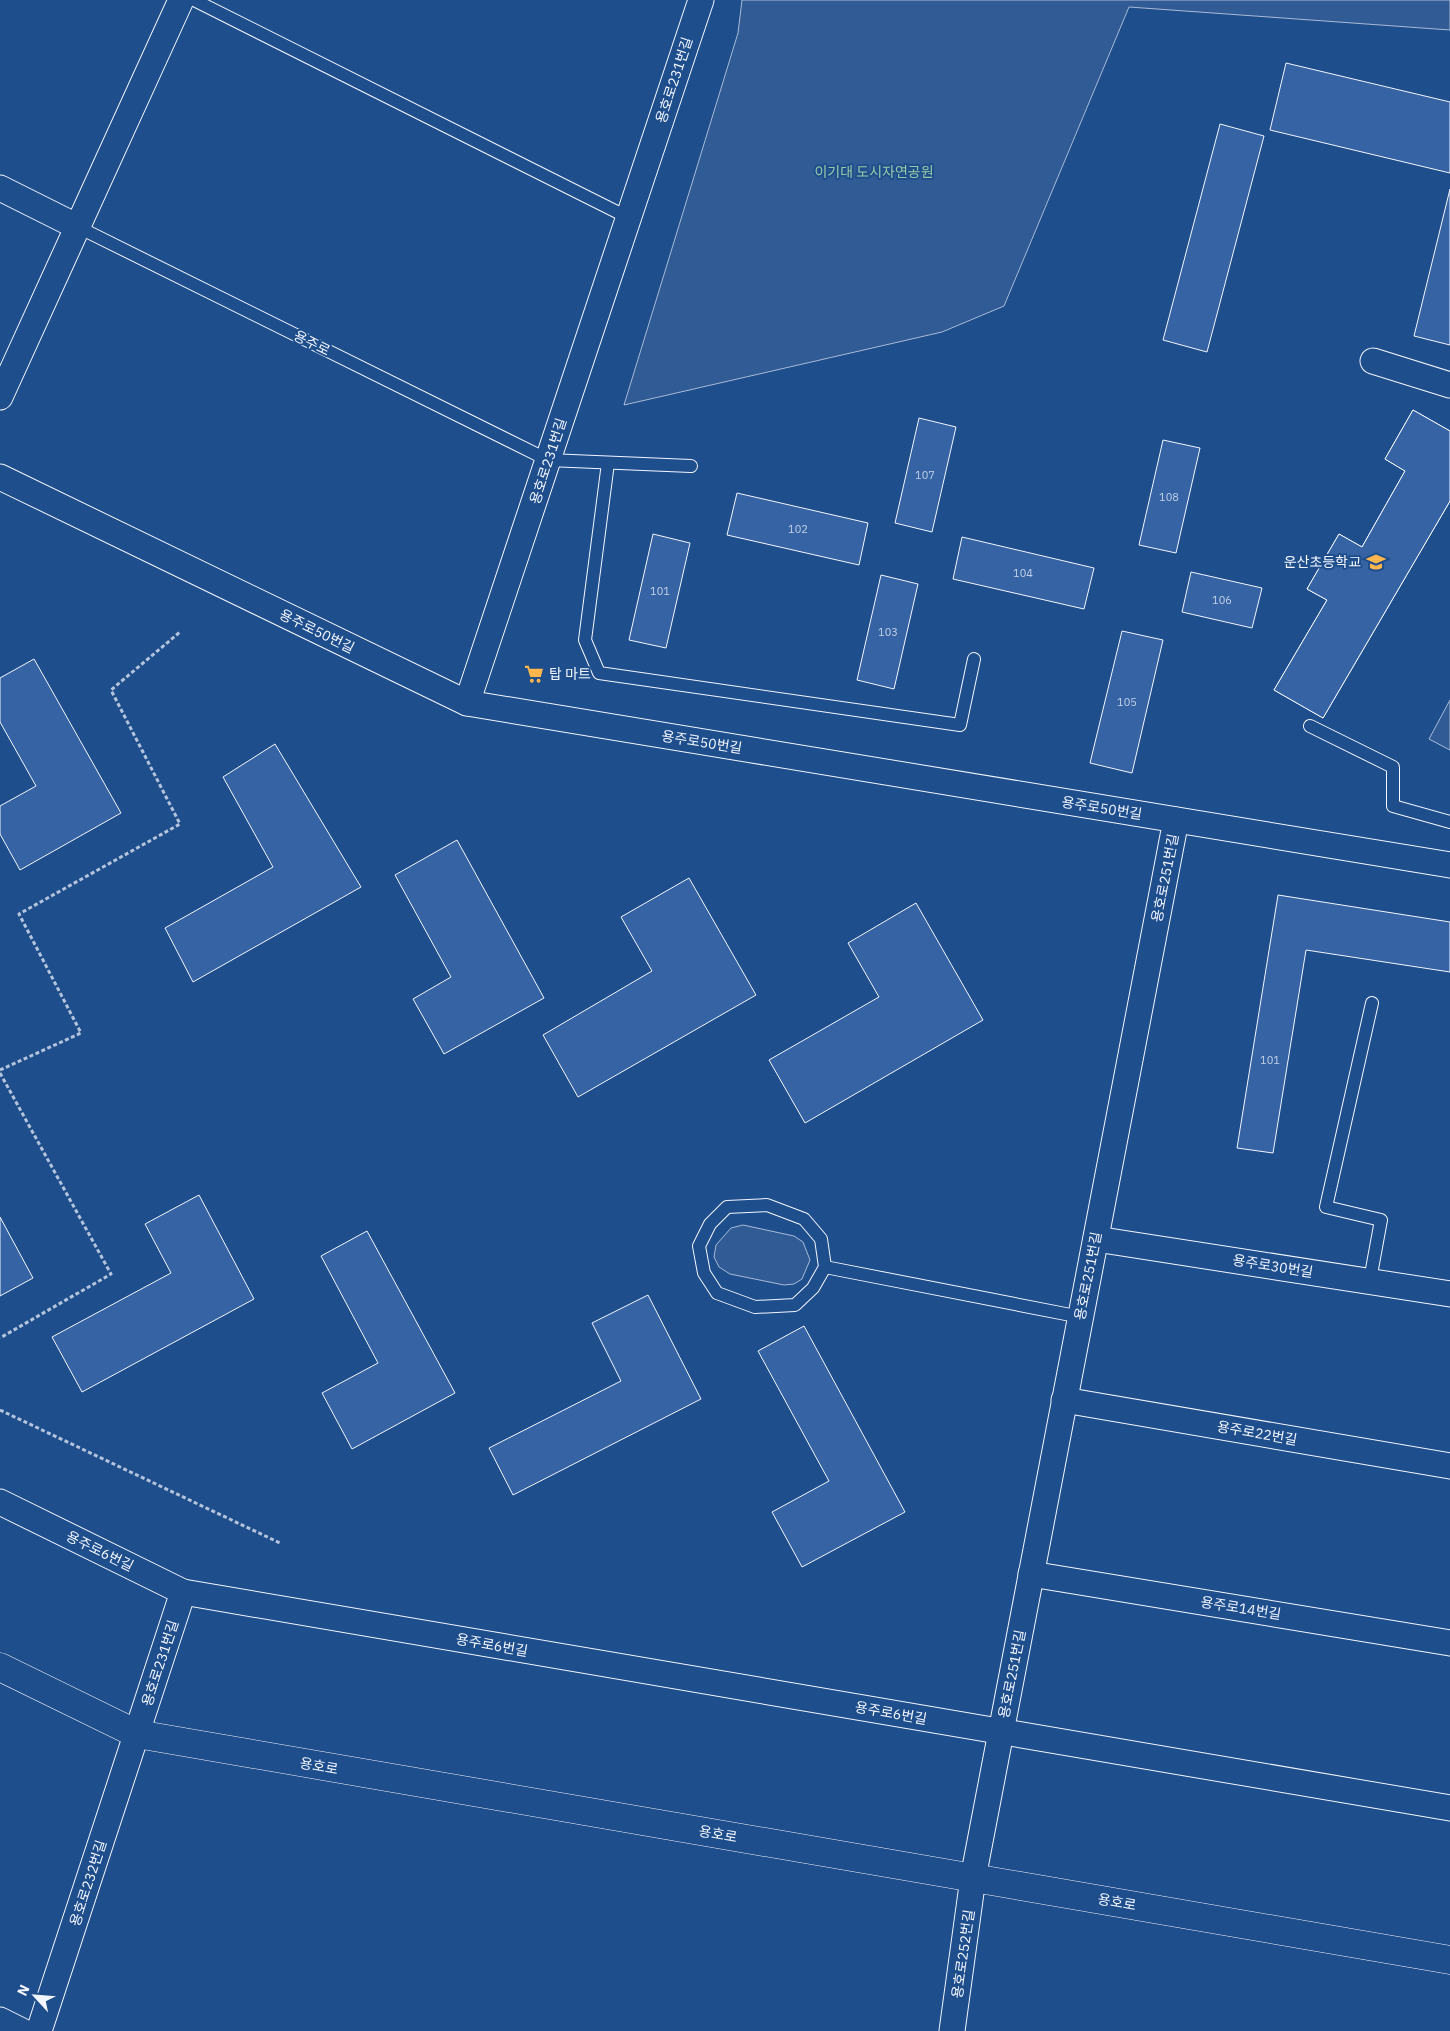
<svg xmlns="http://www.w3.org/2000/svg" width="1450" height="2031" viewBox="0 0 1450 2031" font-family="'IBM Plex Sans','Noto Sans KR',sans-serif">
<rect width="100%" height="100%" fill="#1f4e8c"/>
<g fill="#305b95" stroke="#a8bbd7">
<polygon points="742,0 1450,0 1450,30 1129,7 1004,306 942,332 624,405 738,33"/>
<polygon points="1450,700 1450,750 1429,739"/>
<polygon points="743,1225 794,1236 803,1242 810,1260 802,1279 794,1284 784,1285 730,1274 719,1267 714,1257 716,1245 731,1228"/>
</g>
<g fill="#3563a3" stroke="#f2f6ff">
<polygon points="1286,63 1450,102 1450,173 1270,130"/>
<polygon points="1220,124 1264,136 1207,352 1163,340"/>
<polygon points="1450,189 1450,345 1414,336"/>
<polygon points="1413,410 1450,431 1450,501 1323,718 1274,690 1327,600 1307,589 1339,534 1362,547 1405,471 1385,459"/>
<polygon points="1413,410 1450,431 1450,501 1323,718 1274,690 1327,600 1307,589 1339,534 1362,547 1405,471 1385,459"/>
<polygon points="919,418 956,427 932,532 895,523"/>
<polygon points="1163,440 1200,448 1176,553 1139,545"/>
<polygon points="737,493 868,523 859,565 727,535"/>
<polygon points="653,534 690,543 666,648 629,640"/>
<polygon points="962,537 1094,568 1084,609 953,579"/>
<polygon points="1191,572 1262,588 1252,628 1182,612"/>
<polygon points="881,575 918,584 894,689 857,680"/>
<polygon points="1122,631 1163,640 1132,773 1090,763"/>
<polygon points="34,659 121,813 20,870 0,834 0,806 36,786 0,722 0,678"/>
<polygon points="275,744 361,887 193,982 165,928 273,867 223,777"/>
<polygon points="457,840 544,998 444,1054 413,999 451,977 395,875"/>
<polygon points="689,878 756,995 578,1097 543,1035 652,971 621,917"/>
<polygon points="1278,895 1450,922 1450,972 1306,950 1273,1153 1237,1148"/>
<polygon points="916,903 983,1020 805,1123 769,1060 879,997 848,943"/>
<polygon points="199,1195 254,1299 82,1392 52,1337 171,1273 145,1224"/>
<polygon points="0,1217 33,1278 0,1296"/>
<polygon points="367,1231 455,1393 352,1449 322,1393 378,1363 321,1256"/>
<polygon points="648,1295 701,1399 513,1495 489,1448 621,1381 592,1323"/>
<polygon points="804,1326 905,1512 802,1567 772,1512 829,1481 758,1351"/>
</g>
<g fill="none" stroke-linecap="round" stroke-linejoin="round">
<g stroke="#f2f6ff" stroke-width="14">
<g id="lane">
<polyline points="194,0 629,218"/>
<polyline points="76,226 548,460 691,466"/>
<polyline points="608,463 585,640 599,673 960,725 974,659"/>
<polyline points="1310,726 1393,767 1393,806 1450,822"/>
<polygon points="767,1205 804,1219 821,1239 825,1267 813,1288 795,1305 755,1307 717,1293 704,1273 699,1246 710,1224 727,1207"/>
<polyline points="825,1267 1081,1317"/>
<polyline points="1370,1280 1381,1220 1326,1207 1372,1003"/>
</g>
</g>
<g stroke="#f2f6ff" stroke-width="27">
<g id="street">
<polyline points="0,188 76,226"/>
<polyline points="1373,361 1450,385"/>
<polyline points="0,397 181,0"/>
<polyline points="0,477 467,703 1450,865"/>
<polyline points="467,703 701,0"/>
<polyline points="1096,1239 1450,1294"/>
<polyline points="1064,1400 1450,1466"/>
<polyline points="0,1502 183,1592 1450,1808"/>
<polyline points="1031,1574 1450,1643"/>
<polyline points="0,2020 22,2031"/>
<polyline points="39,2031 183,1592"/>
<polyline points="952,2031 973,1878 1176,820"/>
</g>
</g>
<g stroke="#f2f6ff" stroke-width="29">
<polyline id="secondary" points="0,1667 137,1734 1450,1960"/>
</g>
<g stroke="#b3c4dc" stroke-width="3" stroke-dasharray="4 2.5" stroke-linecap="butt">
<polyline points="0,1070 81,1033 19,914 180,824 111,690 180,632"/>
<polyline points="0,1073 111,1274 0,1338"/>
<polyline points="0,1410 280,1543"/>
</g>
<use href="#lane" stroke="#1f4e8c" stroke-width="12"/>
<use href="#street" stroke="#1f4e8c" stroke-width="25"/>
<use href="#secondary" stroke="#1f4e8c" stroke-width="28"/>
</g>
<defs>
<g id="school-bare" transform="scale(1.5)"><path d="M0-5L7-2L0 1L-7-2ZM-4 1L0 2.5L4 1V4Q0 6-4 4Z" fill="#ffb74d" stroke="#1f4e8c" stroke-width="2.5" paint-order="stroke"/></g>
<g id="supermarket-bare" transform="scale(1.5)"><path d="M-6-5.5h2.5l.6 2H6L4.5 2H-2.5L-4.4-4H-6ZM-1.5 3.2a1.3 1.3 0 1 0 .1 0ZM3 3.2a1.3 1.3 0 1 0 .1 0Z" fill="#ffb74d" stroke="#1f4e8c" stroke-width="2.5" paint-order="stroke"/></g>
</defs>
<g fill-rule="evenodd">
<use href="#school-bare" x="1376" y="562"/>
<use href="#supermarket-bare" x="534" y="674"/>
</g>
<g text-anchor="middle" stroke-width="4" stroke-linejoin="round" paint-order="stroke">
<g font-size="11" fill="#c3d1e8">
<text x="925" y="479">107</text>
<text x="1169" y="501">108</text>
<text x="798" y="533">102</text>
<text x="1023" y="577">104</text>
<text x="660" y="595">101</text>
<text x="1222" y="604">106</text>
<text x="888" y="636">103</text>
<text x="1127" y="706">105</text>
<text x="1270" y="1064">101</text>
</g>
<g font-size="14" fill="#f2f6ff" stroke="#1f4e8c">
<text transform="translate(674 80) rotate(-72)" y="5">용호로231번길</text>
<text transform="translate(312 343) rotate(26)" y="5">용주로</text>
<text transform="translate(548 461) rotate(-72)" y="5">용호로231번길</text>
<text transform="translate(317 631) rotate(26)" y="5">용주로50번길</text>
<text transform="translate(702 742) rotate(9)" y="5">용주로50번길</text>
<text transform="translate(1102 808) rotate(9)" y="5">용주로50번길</text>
<text transform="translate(1165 878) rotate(-79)" y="5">용호로251번길</text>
<text transform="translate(1273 1266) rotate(9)" y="5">용주로30번길</text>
<text transform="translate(1088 1276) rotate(-79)" y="5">용호로251번길</text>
<text transform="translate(1257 1433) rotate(10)" y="5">용주로22번길</text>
<text transform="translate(100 1551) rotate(26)" y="5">용주로6번길</text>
<text transform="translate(1241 1608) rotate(9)" y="5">용주로14번길</text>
<text transform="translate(492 1645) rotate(10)" y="5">용주로6번길</text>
<text transform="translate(160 1663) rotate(-72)" y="5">용호로231번길</text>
<text transform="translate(1012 1674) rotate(-79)" y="5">용호로251번길</text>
<text transform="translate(891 1713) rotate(10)" y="5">용주로6번길</text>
<text transform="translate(319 1766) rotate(10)" y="5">용호로</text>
<text transform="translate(718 1834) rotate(10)" y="5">용호로</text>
<text transform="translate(88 1883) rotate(-72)" y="5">용호로232번길</text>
<text transform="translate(1117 1902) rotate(10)" y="5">용호로</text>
<text transform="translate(963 1954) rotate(-82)" y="5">용호로252번길</text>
</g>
<g font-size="14" fill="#97c8a6" stroke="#1f4e8c">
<text x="874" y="177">이기대 도시자연공원</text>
</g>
<g font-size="14" fill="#f2f6ff" stroke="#1f4e8c" text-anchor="end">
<text x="1361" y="567">운산초등학교</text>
<text x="549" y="679" text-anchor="start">탑 마트</text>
</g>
</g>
<g transform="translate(35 1996) rotate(296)" stroke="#1f4e8c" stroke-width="4" paint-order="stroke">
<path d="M0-4L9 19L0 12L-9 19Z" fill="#f2f6ff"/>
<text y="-8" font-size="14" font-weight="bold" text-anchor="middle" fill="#f2f6ff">N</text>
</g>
</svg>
